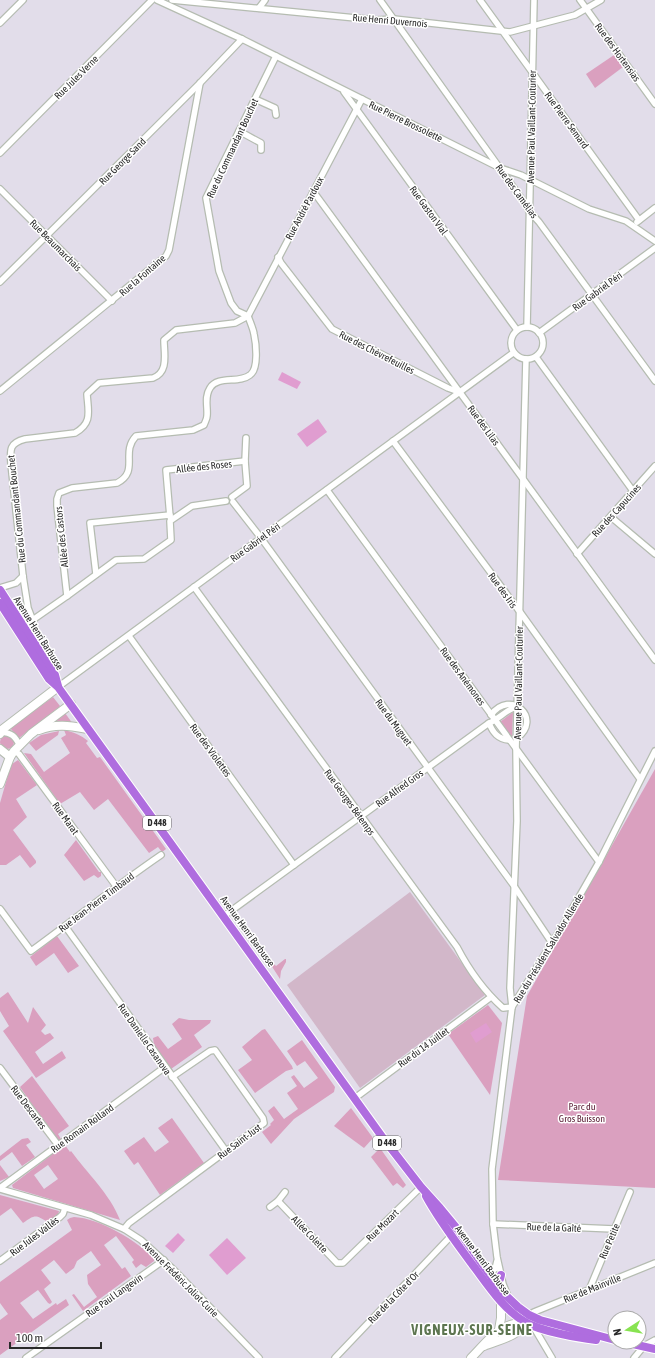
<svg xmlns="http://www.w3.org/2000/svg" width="655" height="1358" viewBox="0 0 655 1358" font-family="'Asap Condensed',sans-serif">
<rect width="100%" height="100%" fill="#e2ddea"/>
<g fill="#daa0bf" fill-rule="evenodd">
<polygon points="614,55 623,67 595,88 586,74"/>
<polygon points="53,697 60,706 58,708 19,738 10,728"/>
<polygon points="513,712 512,739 500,722"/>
<polygon points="65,713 73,724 50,724"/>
<path d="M 64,730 C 73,732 81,735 88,741 L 86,743 L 97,758 L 100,757 L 166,849 L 162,852 L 158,847 L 149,853 L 108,799 L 94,810 L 80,792 L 60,804 L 24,753 L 31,754 L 44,772 L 70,753 L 61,738 L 66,735 Z"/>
<polygon points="59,731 58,735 36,751 29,743 41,735"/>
<circle cx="7" cy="742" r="7"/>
<polygon points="18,760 37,785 16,799 27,817 13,830 36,861 36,863 30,868 20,855 6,865 0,865 0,803 8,775 12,764"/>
<polygon points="655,769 655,1188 498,1180 527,996"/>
<polygon points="76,840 99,872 101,872 101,876 98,878 94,875 84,881 64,855"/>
<polygon points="57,936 79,966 68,973 54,953 36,966 30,957"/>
<polygon points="285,959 286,959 286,962 281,971 280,979 271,965 273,963 276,966"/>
<polygon points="8,992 28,1023 33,1007 46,1025 41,1031 45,1035 50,1033 54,1038 35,1052 43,1064 62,1051 66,1058 36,1078 3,1031 9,1026 0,1011 0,998"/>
<polygon points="488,1005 502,1023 490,1095 448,1034"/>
<polygon points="179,1018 189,1020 211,1020 210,1023 194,1035 202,1047 171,1069 154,1045 153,1038 158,1036 168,1049 182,1039 172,1024"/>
<polygon points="265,1029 292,1066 293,1069 286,1071 255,1093 238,1070 252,1060 242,1047 262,1030"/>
<polygon points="302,1040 335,1087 334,1092 294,1119 271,1144 262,1132 271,1125 270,1124 274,1120 268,1111 274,1106 284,1119 298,1109 287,1093 297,1086 291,1077 294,1075 304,1088 318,1078 305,1061 297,1066 287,1051"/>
<polygon points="32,1076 69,1126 58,1134 61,1139 59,1141 56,1139 20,1087"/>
<polygon points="351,1108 373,1138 364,1148 334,1126"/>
<polygon points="172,1118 204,1163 160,1195 138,1162 134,1165 124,1151 144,1137 155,1152 169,1142 158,1128"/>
<polygon points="28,1138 31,1142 26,1145 35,1157 22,1166 12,1152 0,1161 0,1156 22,1139"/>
<path d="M 65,1145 L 70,1152 L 71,1151 C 87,1173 110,1194 120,1220 L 13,1188 L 12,1185 L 50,1156 L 50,1154 L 54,1154 ZM 48,1165 L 58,1179 L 44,1189 L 34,1175 Z"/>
<polygon points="380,1148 406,1185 403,1188 397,1183 393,1186 371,1157"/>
<polygon points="0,1165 9,1177 0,1181"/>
<path d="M 0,1195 L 59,1211 L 58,1215 L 48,1222 C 35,1215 36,1214 23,1223 L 11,1208 L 0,1216 Z"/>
<path d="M 74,1217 C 99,1218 138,1241 154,1259 L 154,1261 L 146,1267 L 141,1264 L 136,1268 L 132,1262 L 134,1260 L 116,1236 L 104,1245 L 122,1269 L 125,1267 L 131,1276 L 83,1311 L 72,1295 L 74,1294 L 84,1307 L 97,1297 L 88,1284 L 87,1275 L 101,1265 L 91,1251 L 77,1261 L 74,1268 L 66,1274 L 54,1260 L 41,1270 L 51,1283 L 44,1289 L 52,1302 L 50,1304 L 48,1303 L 38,1290 L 20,1303 L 33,1319 L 56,1303 L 57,1305 L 66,1299 L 69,1305 L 0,1355 L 0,1320 L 8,1314 L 0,1303 L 0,1282 L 72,1230 L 67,1220 L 70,1218 Z"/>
</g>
<polygon fill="#d2b7c9" points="410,892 485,995 360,1088 287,985"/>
<g fill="#e09dd0">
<polygon points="282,372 301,382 297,389 278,380"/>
<polygon points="318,419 327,432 307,447 297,434"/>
<polygon points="486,1023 492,1032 476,1043 470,1033"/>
<polygon points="178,1233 185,1240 173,1253 165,1246"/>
<polygon points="227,1238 246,1258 227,1275 209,1255"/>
</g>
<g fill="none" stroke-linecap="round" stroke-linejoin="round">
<g stroke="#b5bcb1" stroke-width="8">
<g id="street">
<polyline points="157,0 242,39 500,168 521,175 589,209 626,221 655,241"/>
<polyline points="172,0 376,20 394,19 510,32 575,15 601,0"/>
<polyline points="380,0 526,205 529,211 539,222 655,381"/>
<polyline points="480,0 639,220"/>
<polyline points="580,0 655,104"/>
<polyline points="259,8 265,0"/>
<polyline points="0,23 23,0"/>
<polyline points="344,92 517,330"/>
<polyline points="255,99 275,108 276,115"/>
<polyline points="239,131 261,143 261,150"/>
<polyline points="0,153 152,0"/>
<polyline points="0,189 112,301"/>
<polyline points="313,191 655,660"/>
<polyline points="637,222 655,208"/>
<polyline points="278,257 281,263 332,329 448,388 459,392"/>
<polyline points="0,282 200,83 242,39"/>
<polyline points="248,316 237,311 231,303 219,271 206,198 276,56"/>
<polyline points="248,316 362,99"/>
<circle cx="527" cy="343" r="16"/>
<polyline points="527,327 534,0"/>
<polyline points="539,333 655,248"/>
<polyline points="536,357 633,491"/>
<polyline points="0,391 166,256 169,250 200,83"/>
<polyline points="393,441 520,612 640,779"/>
<polyline points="327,490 599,862"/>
<polyline points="232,497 247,486 245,461 246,438"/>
<polyline points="233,502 261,538 514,886 552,943"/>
<polyline points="170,517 166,470 245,461"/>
<polyline points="611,517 655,554"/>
<polyline points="577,554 655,466"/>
<polyline points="96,574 90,523 170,515"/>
<path d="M 194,587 L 457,947 C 469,970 484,991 503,1008 L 512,1007"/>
<polyline points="0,588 16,583 23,576"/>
<path d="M 67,596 L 57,506 L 57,499 L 59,493 L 72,488 L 117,483 C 140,471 120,453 136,436 L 193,430 L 204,425 C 205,422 207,419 207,416 C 208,407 204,397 210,388 C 218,375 239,384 250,375 C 259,369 256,343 254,334 C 253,328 250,322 248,316"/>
<path d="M 33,621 L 28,608 L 23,576 L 11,464 C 10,450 9,443 25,439 L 75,433 C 93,423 88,411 87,394 L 99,383 L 153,378 C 169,372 164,354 164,340 L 176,330 L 235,323 L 248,316"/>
<polyline points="24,626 67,596 116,560 144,559 171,540 170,521 192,506 226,501"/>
<polyline points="129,636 294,865"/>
<polyline points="58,687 513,353"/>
<path d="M 491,715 C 511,688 543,719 517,738"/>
<path d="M 489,723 C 493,733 498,739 509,740"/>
<path d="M 1,732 C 12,733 15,736 20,746"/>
<polyline points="14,751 19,754 116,886"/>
<path d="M 0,909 L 31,951 C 75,919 117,885 161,855"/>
<path d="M 224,916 L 489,723 C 499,719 507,709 518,706"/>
<polyline points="65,926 226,1151"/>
<polyline points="512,1007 510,988 517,821 516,750 526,359"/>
<polyline points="0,1068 58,1145"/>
<polyline points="355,1098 491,997"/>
<polyline points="0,1188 165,1067"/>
<polyline points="0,1189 91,1215 124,1229 141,1240 174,1270 259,1358"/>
<polyline points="278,1201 337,1263 343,1263 421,1187"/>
<polyline points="270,1207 278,1201 285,1192"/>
<polyline points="493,1224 614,1229"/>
<polyline points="124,1229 129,1223 264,1123 263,1118 215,1050 210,1051 172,1077"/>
<polyline points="0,1261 60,1217 63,1214 65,1208"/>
<polyline points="489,1274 495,1269 497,1261"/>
<polyline points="589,1290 630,1192"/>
<polyline points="507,1294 503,1284 497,1257 493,1224 492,1169 512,1007 563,925 599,862 655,751"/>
<polyline points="529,1315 534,1312 655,1263"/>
<polyline points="533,1326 552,1358"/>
<polyline points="26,1358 164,1260"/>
<polyline points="335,1358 451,1236"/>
<polyline points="634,1358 644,1346 655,1340"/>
</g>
</g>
<g stroke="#b5bcb1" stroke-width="10">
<g id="secondary">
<path d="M 39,730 C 56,723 71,726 88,729"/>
<polyline points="0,734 3,729 58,687"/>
<polyline points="0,749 10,757"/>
<polyline points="0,784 10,757 14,751 31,734 71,704"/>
<polyline points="499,1330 501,1318 501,1301"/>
<path d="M 484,1346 C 498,1340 518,1337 526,1322"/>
<path d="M 471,1358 C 488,1341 499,1323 526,1322"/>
</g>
</g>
<g stroke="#fff" stroke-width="10">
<g id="primary">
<polyline points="0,590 55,675 58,686"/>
<polyline points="0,603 49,679 58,687 383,1138 421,1187 440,1208 459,1231 501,1291 518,1307 529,1315 540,1320 615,1340"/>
<path d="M 426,1196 C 439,1220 456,1242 472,1264 C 488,1285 502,1308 525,1322 C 540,1331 578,1338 596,1340"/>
<polyline points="490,1283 494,1283 500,1279 501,1275"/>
<polyline points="624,1342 655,1349"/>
</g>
</g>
<use href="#street" stroke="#fff" stroke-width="5.5"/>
<use href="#secondary" stroke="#fff" stroke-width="8"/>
<use href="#primary" stroke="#af6ddf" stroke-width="8"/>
</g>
<g text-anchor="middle" stroke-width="3" stroke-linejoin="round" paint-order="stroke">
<g fill="#fff" stroke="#6a6a6a" stroke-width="1">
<rect x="143" y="816" width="28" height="14" rx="3"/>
<rect x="373" y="1136" width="28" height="14" rx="3"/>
</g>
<g font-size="9" font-weight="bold" fill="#2a2a2a">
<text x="157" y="826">D 448</text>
<text x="387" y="1146">D 448</text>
</g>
<g font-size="10" fill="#2a2a2a" stroke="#fff">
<text transform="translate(390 20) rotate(5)" y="4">Rue Henri Duvernois</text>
<text transform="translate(618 52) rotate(54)" y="4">Rue des Hortensias</text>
<text transform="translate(76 77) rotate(-45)" y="4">Rue Jules Verne</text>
<text transform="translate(567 120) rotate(54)" y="4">Rue Pierre Semard</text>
<text transform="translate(406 121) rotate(26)" y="4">Rue Pierre Brossolette</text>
<text transform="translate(531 127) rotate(-89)" y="4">Avenue Paul Vaillant-Couturier</text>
<text transform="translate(232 148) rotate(-65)" y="4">Rue du Commandant Bouchet</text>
<text transform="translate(122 161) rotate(-45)" y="4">Rue George Sand</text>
<text transform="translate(517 191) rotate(54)" y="4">Rue des Camélias</text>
<text transform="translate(304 208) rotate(-62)" y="4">Rue André Pardoux</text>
<text transform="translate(429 210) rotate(54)" y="4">Rue Gaston Vial</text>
<text transform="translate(56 245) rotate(45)" y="4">Rue Beaumarchais</text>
<text transform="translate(142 275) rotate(-41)" y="4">Rue la Fontaine</text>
<text transform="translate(597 291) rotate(-36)" y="4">Rue Gabriel Péri</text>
<text transform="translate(377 352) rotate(27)" y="4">Rue des Chèvrefeuilles</text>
<text transform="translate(484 425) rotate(54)" y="4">Rue des Lilas</text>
<text transform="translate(204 466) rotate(-6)" y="4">Allée des Roses</text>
<text transform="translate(16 509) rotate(-96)" y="4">Rue du Commandant Bouchet</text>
<text transform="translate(616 510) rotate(-48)" y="4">Rue des Capucines</text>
<text transform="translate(61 537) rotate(-96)" y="4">Allée des Castors</text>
<text transform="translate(255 542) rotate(-36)" y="4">Rue Gabriel Péri</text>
<text transform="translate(503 590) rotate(54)" y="4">Rue des Iris</text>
<text transform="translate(39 633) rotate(58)" y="4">Avenue Henri Barbusse</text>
<text transform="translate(463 676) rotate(54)" y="4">Rue des Anémones</text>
<text transform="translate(518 683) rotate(-89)" y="4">Avenue Paul Vaillant-Couturier</text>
<text transform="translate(394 722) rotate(54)" y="4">Rue du Muguet</text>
<text transform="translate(211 750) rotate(54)" y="4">Rue des Violettes</text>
<text transform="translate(399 788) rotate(-36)" y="4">Rue Alfred Gros</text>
<text transform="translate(350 802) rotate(54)" y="4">Rue Georges Bétemps</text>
<text transform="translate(66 818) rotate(54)" y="4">Rue Marat</text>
<text transform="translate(96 902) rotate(-37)" y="4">Rue Jean-Pierre Timbaud</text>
<text transform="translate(248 931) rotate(54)" y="4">Avenue Henri Barbusse</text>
<text transform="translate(548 948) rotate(-59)" y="4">Rue du Président Salvador Allende</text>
<text transform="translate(145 1039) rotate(55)" y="4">Rue Danielle Casanova</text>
<text transform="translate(423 1047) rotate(-36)" y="4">Rue du 14 Juillet</text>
<text transform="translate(29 1107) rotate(53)" y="4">Rue Descartes</text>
<text transform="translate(82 1128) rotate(-36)" y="4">Rue Romain Rolland</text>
<text transform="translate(239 1141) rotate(-37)" y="4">Rue Saint-Just</text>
<text transform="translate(382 1225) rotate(-45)" y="4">Rue Mozart</text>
<text transform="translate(554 1227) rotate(2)" y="4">Rue de la Gaîté</text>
<text transform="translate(310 1234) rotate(46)" y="4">Allée Colette</text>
<text transform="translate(34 1236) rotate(-37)" y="4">Rue Jules Vallès</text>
<text transform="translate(609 1241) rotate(-67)" y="4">Rue Petite</text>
<text transform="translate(483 1260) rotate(53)" y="4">Avenue Henri Barbusse</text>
<text transform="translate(181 1279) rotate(45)" y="4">Avenue Frédéric Joliot-Curie</text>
<text transform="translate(592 1288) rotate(-22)" y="4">Rue de Mainville</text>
<text transform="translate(114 1295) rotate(-35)" y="4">Rue Paul Langevin</text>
<text transform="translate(393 1297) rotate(-46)" y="4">Rue de la Côte d'Or</text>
</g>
<g font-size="10" fill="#5e233a" stroke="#fff">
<text x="582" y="1110">Parc du<tspan x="582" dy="12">Gros Buisson</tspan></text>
</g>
<g font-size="14" font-weight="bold" letter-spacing="1" fill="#5d7550" stroke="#fff">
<text x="472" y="1335">VIGNEUX-SUR-SEINE</text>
</g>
</g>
<g transform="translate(627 1330) rotate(258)"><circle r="19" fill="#ffffff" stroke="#aaaaaa"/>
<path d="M0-3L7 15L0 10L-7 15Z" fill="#88e351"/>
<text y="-6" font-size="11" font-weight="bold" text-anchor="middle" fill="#2a2a2a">N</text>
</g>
<path d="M10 1342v6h91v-6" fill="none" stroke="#2a2a2a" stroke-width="2"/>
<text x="16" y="1342" font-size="12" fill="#2a2a2a" stroke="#ffffff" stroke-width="3" paint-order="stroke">100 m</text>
</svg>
